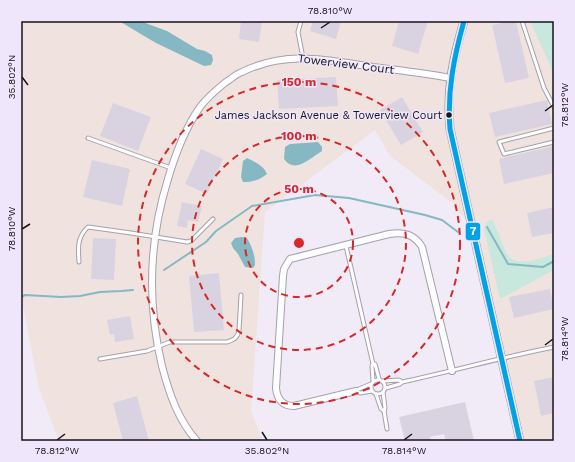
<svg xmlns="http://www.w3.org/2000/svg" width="575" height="462" viewBox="0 0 575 462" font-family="'Work Sans',sans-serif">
<rect width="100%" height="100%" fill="#f0ebf6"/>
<polygon fill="#f0e3df" points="21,21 550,21 554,29 554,441 524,441 471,222 458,212 456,206 390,156 375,130 265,212 251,412 263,441 59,441 39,389 21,295"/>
<g fill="#c8e7dd">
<polygon points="530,21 554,21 554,74"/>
<path d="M 490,220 L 492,220 C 498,230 501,241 506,252 C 514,270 540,258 554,254 L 554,270 L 500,299 L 484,229 L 487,222 Z"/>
</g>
<g fill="#86b8c3">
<polygon points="119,21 140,21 167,31 197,49 205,51 212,55 213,60 211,65 204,66 156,43"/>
<path d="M 318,142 L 322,147 L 322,151 C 309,159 295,174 284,159 L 285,147 L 290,144 Z"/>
<path d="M 247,158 C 255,162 264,166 267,174 C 260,180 252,182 243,182 L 241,177 L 243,161 Z"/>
<path d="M 242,237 L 247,238 C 252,247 255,254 255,265 L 253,268 L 245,267 L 238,254 L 233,248 L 231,243 L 235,238 Z"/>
</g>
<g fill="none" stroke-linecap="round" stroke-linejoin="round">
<g stroke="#86b8c3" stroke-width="2">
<polyline points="487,227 508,264 543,267 554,261"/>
<polyline points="164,270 206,242 216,231 252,206 315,195 349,198 425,215 442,220 458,232"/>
<polyline points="21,297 25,295 61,297 80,296 100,292 121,291 133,290"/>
</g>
</g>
<g fill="#d9d3e1">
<polygon points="241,21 262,21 259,42 239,39"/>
<polygon points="313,21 341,21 336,39 310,31"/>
<polygon points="399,21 428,21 418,54 392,46"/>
<polygon points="510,21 516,21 529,78 505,83 492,25"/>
<polygon points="336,77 338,106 279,109 277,80"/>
<polygon points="402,97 423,132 401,145 380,110"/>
<polygon points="547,100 552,124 495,137 489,113"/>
<polygon points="113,103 151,117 138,151 100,136"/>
<polygon points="554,146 554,173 504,184 499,159"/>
<polygon points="201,149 223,159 207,194 185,184"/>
<polygon points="92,160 130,169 122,206 83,197"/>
<polygon points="182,202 202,206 198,222 188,220 187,228 177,226"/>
<polygon points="554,207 554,233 532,237 527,213"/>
<polygon points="93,238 116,239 114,280 91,279"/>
<polygon points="219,273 224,330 194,332 189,276"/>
<polygon points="550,289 554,309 514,318 509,297"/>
<polygon points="130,316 134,339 115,342 114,334 110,335 107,320"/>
<polygon points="554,377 554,413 541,416 534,381"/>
<polygon points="137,396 149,441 123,441 113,403"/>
<polygon points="465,402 474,441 446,441 444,434 430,437 431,441 405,441 399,417"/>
</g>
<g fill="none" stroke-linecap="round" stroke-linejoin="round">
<g stroke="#a5a1a9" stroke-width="5">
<g id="service">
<polyline points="301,21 298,32 303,58"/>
<polyline points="522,21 544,88 554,107"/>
<polyline points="554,128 499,142 504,154 554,142"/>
<polyline points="88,138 171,168"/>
<polyline points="346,246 373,364"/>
<path d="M 79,262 C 78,248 77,237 88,227 L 131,233 L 187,242 L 191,241 L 213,219"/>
<path d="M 100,359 L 147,351 L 170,342 L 227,342 C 234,340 237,338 239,331 L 241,295"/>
<circle cx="378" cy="387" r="7"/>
<polyline points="373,381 372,366 373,364 375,364 379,379"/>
<polyline points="383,381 399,380 402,382 400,384 386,388"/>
<path d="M 402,382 C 453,371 503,357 554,347"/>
<polyline points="371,384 359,389 356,391 360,393 372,391"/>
<polyline points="376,394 381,409 384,411 385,408 383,392"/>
<polyline points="384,411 387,429"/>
</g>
</g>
<g stroke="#a5a1a9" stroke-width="8">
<g id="minor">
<path d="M 356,391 L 294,406 C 282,406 277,399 276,388 L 283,276 L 284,269 L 290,259 L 389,234 C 404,232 414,234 422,247 L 452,371"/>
<path d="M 197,441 C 178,420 169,393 162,366 C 147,303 149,240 168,179 C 175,155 184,131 198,110 C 205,99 216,90 226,82 C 231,79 236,74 242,72 C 287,50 326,60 373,67 C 398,70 424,73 450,78"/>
</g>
</g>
<g stroke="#a5a1a9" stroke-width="9">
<path id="tertiary" d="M 464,21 C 453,58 446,90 450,129 L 520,441"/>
</g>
<use href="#service" stroke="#fdfcfe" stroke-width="3"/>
<use href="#minor" stroke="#fdfcfe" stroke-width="6"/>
<use href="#tertiary" stroke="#fdfcfe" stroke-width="7"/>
<g stroke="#efe6fb" stroke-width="8">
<path id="bus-1" d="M 464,21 C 454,57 447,91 450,129 L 520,441"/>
</g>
<use href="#bus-1" stroke="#00a2e6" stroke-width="5"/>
</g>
<path fill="none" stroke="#17141b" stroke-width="1.5" d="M 321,28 L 330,22M 22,77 L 28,85M 545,111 L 553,105M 22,229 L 30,224M 545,345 L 553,339M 262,432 L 267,440M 57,440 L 65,434M 404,440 L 412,434"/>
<g fill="none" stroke="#d62828" stroke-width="2" stroke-dasharray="7 5">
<circle cx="299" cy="243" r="54"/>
<circle cx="299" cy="243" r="107"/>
<circle cx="299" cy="243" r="161"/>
</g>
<circle fill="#17141b" stroke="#efe6fb" stroke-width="1.5" cx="449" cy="115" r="3.5"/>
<g text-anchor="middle" stroke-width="3" stroke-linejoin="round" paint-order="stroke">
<g font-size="11" fill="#17141b" stroke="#efe6fb" text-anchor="end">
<text x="442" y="119">James Jackson Avenue &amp; Towerview Court</text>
</g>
<g font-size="12" fill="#17141b" stroke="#efe6fb">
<text transform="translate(346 64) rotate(7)" y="4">Towerview Court</text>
</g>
</g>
<circle cx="299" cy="243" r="6" fill="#d62828" stroke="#efe6fb" stroke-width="2"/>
<g font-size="12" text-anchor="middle" font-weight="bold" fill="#d62828" stroke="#efe6fb" stroke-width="3" stroke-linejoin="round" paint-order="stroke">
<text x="299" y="86">150 m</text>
<text x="299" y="140">100 m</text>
<text x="299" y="193">50 m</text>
</g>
<rect stroke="#efe6fb" stroke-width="1.5" x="465" y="222" width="16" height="19" rx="4" fill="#00a2e6"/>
<g font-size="11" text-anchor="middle" font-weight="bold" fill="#fff">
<text x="473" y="235">7</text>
</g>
<rect width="575" height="462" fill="none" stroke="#efe6fb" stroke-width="44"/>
<rect x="22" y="22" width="531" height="418" fill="none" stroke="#17141b" stroke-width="1.5"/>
<g font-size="10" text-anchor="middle" fill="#17141b">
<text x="330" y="14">78.810°W</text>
<text transform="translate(11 77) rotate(-90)" y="4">35.802°N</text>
<text transform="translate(564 105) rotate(-90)" y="4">78.812°W</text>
<text transform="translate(11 229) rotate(-90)" y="4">78.810°W</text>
<text transform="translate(564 339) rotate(-90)" y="4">78.814°W</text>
<text x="57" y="454">78.812°W</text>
<text x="267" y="454">35.802°N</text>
<text x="404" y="454">78.814°W</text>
</g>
</svg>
